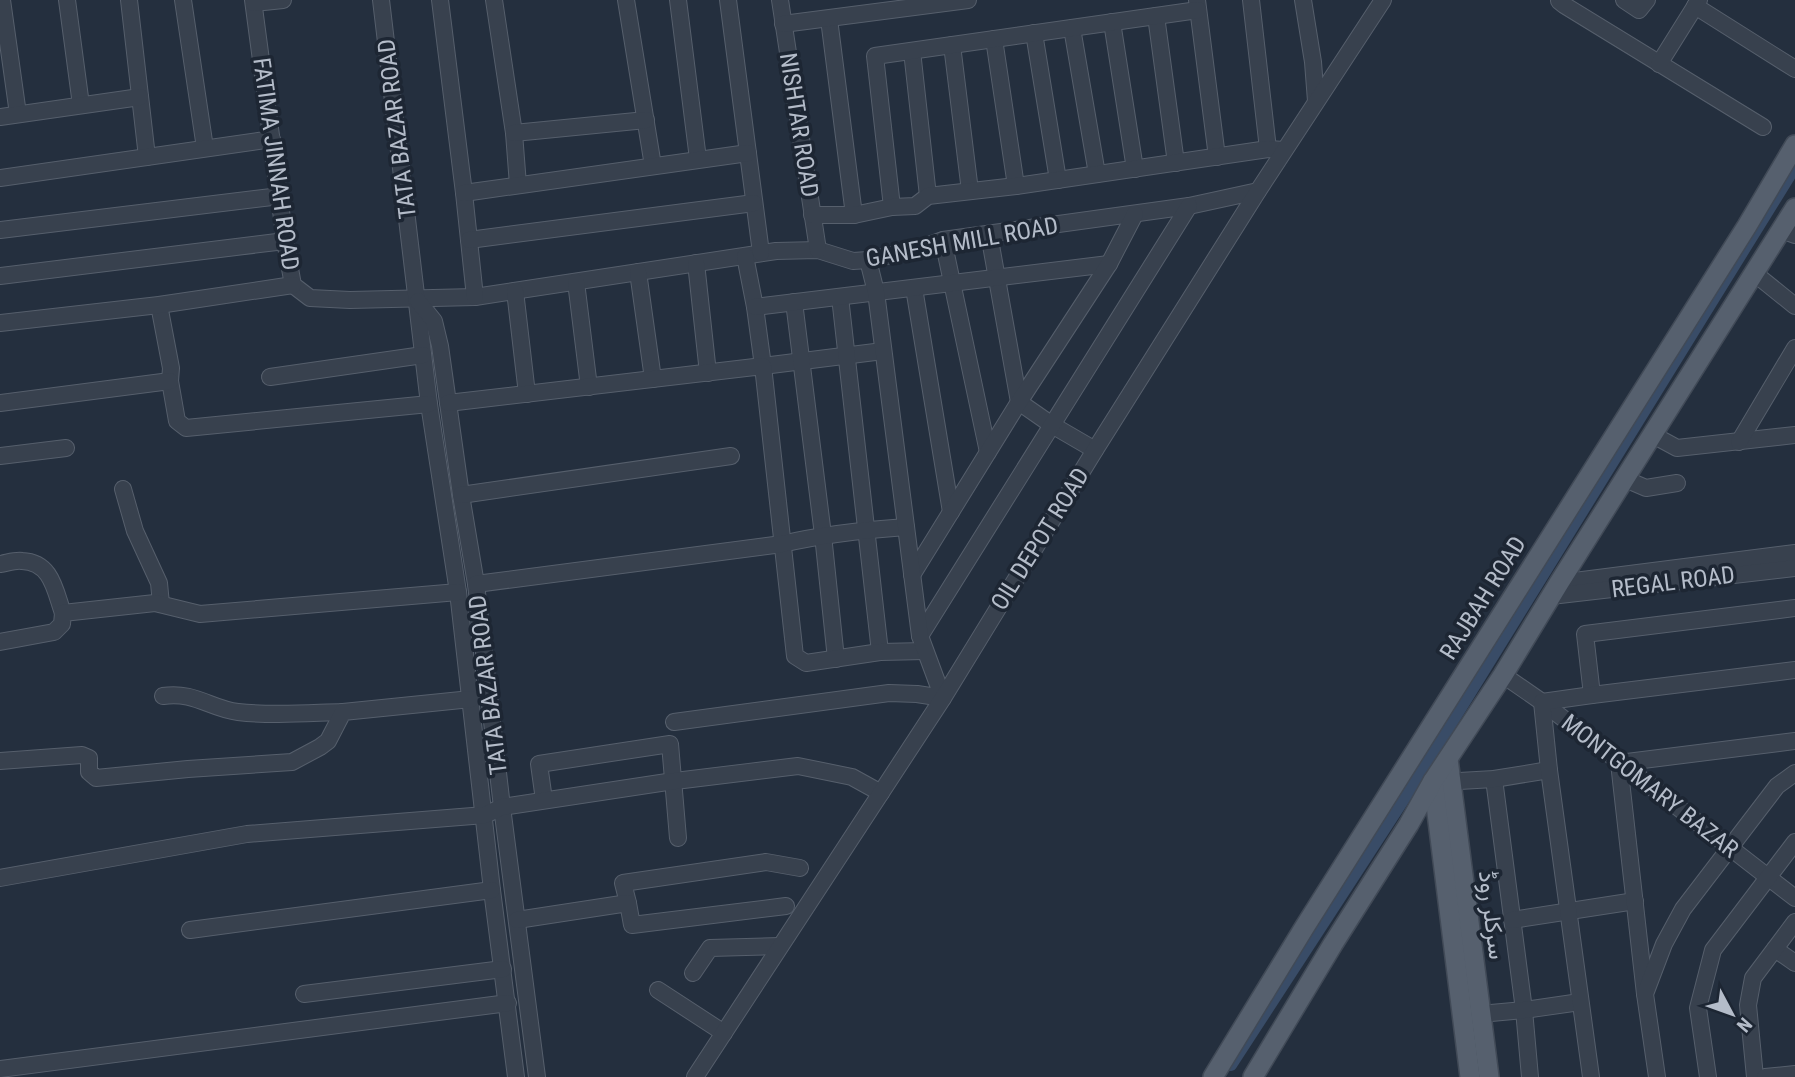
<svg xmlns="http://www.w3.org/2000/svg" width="1795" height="1077" viewBox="0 0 1795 1077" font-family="'Roboto Condensed',Vazirmatn,sans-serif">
<rect width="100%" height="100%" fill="#242f3e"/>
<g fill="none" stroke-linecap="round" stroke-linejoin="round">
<polyline stroke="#394c67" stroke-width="12" points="1231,1065 1415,782 1795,167"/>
<g stroke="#565f6c" stroke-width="18">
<g id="minor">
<polyline points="2,0 18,114"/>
<polyline points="67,0 81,105"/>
<polyline points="129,0 147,157"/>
<polyline points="183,0 205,148"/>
<polyline points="253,0 285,241 293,285 310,298 350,300 475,297 776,251 818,250 853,261 868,260 915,250 943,240 1189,206 1258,191"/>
<polyline points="381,0 429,404 458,592 492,890 516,1077"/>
<polyline points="440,0 464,193 475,297"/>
<polyline points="494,0 514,133 518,185"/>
<polyline points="626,0 653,166"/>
<polyline points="678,0 698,159"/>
<polyline points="728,0 761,253"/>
<polyline points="780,0 818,250"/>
<polyline points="1197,0 1217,157"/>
<polyline points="1251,0 1268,149"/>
<polyline points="1303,0 1313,62 1316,101"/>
<polyline points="1560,0 1559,1 1564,5 1763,127"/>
<polyline points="1624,0 1639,10 1647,0"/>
<polyline points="254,3 283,0"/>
<polyline points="1695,6 1795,69"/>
<polyline points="1156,16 1176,163"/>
<polyline points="829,19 854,215"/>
<polyline points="1112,22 1135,169"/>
<polyline points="783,24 968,0"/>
<polyline points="1072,28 1097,174"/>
<polyline points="1034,33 1058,180"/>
<polyline points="994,39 1016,186"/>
<polyline points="952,45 970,191"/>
<polyline points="912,51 928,196"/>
<polyline points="1659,64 1699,0"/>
<polyline points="0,117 140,97"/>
<polyline points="514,133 646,120"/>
<polyline points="0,178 272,139"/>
<polyline points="464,193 748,153"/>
<polyline points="892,207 875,56 1198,10"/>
<polyline points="812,215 854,215 892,207 915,206 928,196 1016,186 1268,149 1284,150"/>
<polyline points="0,230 280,196"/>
<polyline points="1781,230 1795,235"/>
<polyline points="989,234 1019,402 1052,425 1095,450"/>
<polyline points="469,240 754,203"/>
<polyline points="943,240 988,452"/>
<polyline points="745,256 755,307 763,366 883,351"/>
<polyline points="696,263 708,373"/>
<polyline points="638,272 653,379"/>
<polyline points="1754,273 1795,306"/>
<polyline points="0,276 285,241"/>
<polyline points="576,282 589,387"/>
<polyline points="914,288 951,512"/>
<polyline points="515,291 527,394"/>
<polyline points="840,297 880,652"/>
<polyline points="418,301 434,321 440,346 461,495 476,584 502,807 537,1077"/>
<polyline points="794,302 823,535 836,659"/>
<polyline points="159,305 171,368 170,381 177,421 186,428 429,404"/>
<polyline points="755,307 1109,264"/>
<polyline points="0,323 159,305 293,285"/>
<polyline points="270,377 423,355"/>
<polyline points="0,403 170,381"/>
<polyline points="448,403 763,366 795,656 806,663 880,652 925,651"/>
<polyline points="1653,435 1677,448 1795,435"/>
<polyline points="1739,442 1795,348"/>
<polyline points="0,456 66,448"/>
<polyline points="1625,479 1646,488 1677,483"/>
<polyline points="123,489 135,531 159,583 161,604"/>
<polyline points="461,495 731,456"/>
<path d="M 0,564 C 7,563 15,560 22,561 C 52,562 55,591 63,613"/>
<polyline points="912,575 1019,402 1109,264 1135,214"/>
<polyline points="1559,583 1795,553"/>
<path d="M 476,584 L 782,544 C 824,534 864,530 906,527"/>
<polyline points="1551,596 1795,568"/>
<polyline points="920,636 1189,206"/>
<polyline points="0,642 54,632 62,624 63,613 155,603 200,614 458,592"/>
<polyline points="1503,675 1542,702 1795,898"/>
<polyline points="1592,695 1585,634 1795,608"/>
<path d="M 163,696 C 194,691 211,709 238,712 C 272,716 308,713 343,712"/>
<polyline points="674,722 889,693 917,694 943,698 920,636 876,292 868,260"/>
<polyline points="0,761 82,755 89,758 89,772 96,778 188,769 292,762 320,747 328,741 343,712 471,699"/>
<polyline points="1494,779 1524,1010 1530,1077"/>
<polyline points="1442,782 1494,779 1549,770"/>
<polyline points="544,800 539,764 670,744 678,838"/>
<polyline points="0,878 247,834 485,815 502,807 667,782 798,766 852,777 881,793"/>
<polyline points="628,903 623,883 766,862 800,868"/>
<polyline points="517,920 628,903 632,925 786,906"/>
<polyline points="1512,920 1635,901"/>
<polyline points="190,930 492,890"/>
<polyline points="1775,949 1795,963"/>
<polyline points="693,973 710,948 780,946"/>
<polyline points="658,990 724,1033"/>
<polyline points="304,994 503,969"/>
<polyline points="1645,994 1619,763 1795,741"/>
<polyline points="1480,1014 1524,1010 1580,1002"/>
<polyline points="0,1069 508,1003"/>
<polyline points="695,1077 943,698 1095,450 1258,191 1383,0"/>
<polyline points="1591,1077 1549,770 1542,702 1592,695 1795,670"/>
<polyline points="1657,1077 1645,994 1664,944 1683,909 1777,786 1795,773"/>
<polyline points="1708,1077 1698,1008 1713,950 1795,842"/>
<polyline points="1755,1077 1748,1005 1753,978 1795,922"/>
<polyline points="1765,1077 1795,1074"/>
</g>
</g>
<g stroke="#414a57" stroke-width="22">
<g id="major">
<polyline points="1448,759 1489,1077"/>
<polyline points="1433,781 1470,1077"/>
<polyline points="1213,1077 1304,928 1747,226 1795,145"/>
<polyline points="1253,1077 1333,944 1409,824 1433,781 1503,675 1559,583 1795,208"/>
</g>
</g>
<use href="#minor" stroke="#38414e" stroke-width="16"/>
<use href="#major" stroke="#56606e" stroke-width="19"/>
</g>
<g text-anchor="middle" stroke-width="7" stroke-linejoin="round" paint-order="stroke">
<g font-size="24" fill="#b4bcc9" stroke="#1d2633">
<text transform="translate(799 125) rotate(81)" y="8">NISHTAR ROAD</text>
<text transform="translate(397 129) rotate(-97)" y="8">TATA BAZAR ROAD</text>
<text transform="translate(276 164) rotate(82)" y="8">FATIMA JINNAH ROAD</text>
<text transform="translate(962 242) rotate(-10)" y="8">GANESH MILL ROAD</text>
<text transform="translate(1040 539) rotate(-58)" y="8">OIL DEPOT ROAD</text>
<text transform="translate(1673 582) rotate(-7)" y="8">REGAL ROAD</text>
<text transform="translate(1483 598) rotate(-58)" y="8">RAJBAH ROAD</text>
<text transform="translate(488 685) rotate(-97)" y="8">TATA BAZAR ROAD</text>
<text transform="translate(1650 786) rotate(38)" y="8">MONTGOMARY BAZAR</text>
<text transform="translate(1492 915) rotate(83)" y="8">سرکلر روڈ</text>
</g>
</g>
<g transform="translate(1732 1014) rotate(131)" stroke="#1d2633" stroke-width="5" paint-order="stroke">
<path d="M0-5L12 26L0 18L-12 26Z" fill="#b4bcc9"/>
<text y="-10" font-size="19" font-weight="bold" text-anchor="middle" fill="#b4bcc9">N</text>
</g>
</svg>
